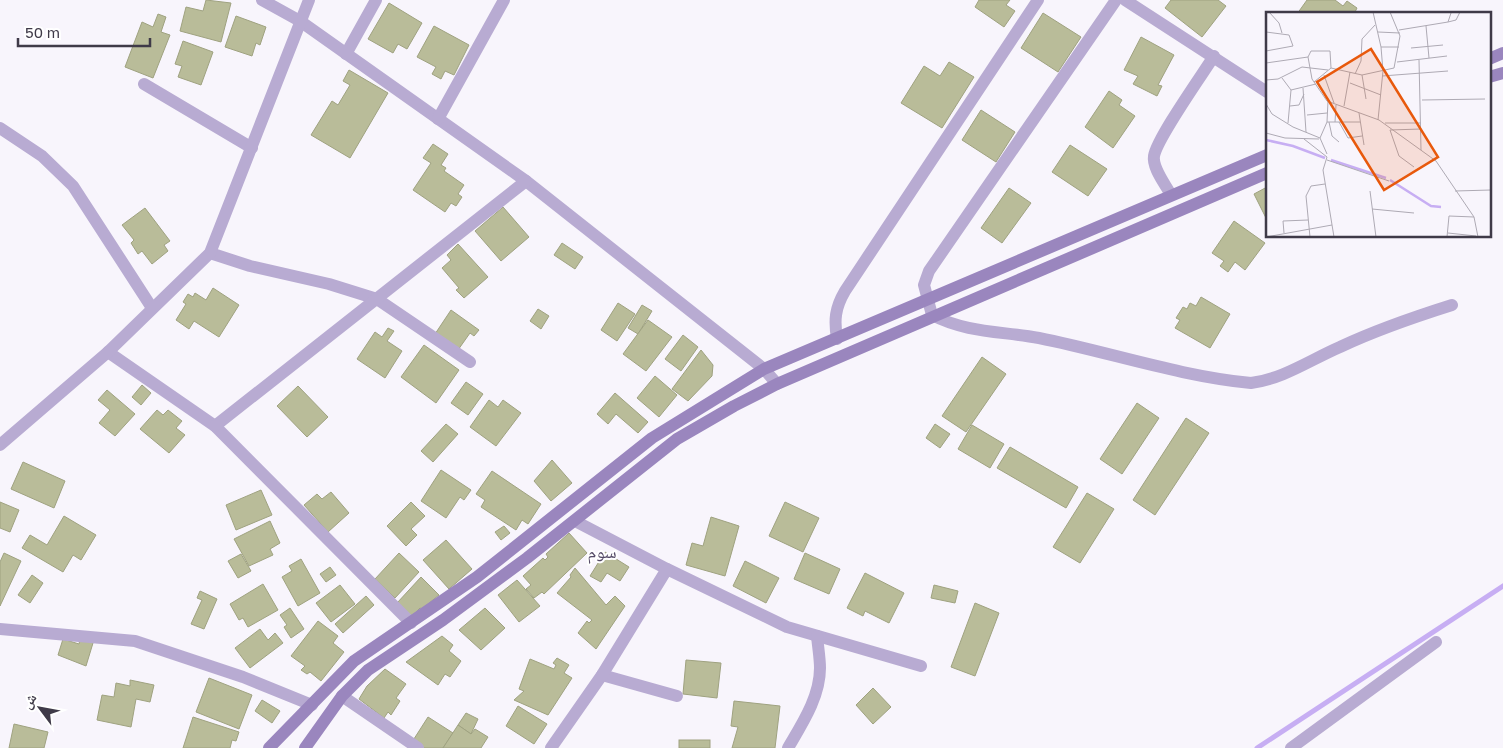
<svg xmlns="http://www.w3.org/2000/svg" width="1503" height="748" viewBox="0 0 1503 748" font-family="'Golos Text','Noto Naskh Arabic',sans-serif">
<rect width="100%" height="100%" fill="#f8f5fc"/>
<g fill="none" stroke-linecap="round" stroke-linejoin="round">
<polyline stroke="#c7aef3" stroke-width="5" points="1257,748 1503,586"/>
</g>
<g fill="#b9bc99" stroke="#9fa280">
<polygon points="206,0 231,3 221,42 180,31 186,7 203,11"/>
<polygon points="979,0 1010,0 1006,5 1015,11 1004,27 975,7"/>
<polygon points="1171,0 1218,0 1226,6 1202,37 1165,8"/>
<polygon points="1307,0 1335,0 1343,6 1347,1 1357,8 1354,14 1297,14"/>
<polygon points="389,3 422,23 407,49 398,44 393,53 368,39"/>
<polygon points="1043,13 1081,37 1058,72 1021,48"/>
<polygon points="158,14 166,17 161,32 170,35 153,78 125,67 142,22 153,27"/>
<polygon points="236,16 266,27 260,45 256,43 252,56 225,47"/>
<polygon points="434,26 469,45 454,75 445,71 441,79 432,74 436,67 417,57"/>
<polygon points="1141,37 1174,55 1158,85 1162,86 1157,96 1133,84 1138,76 1124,70"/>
<polygon points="183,41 213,52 201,85 178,77 182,66 175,64"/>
<polygon points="949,62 974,77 942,128 901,103 924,66 940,76"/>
<polygon points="349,70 388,93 350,158 311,135 332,101 338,105 350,85 343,81"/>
<polygon points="1109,91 1122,100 1119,105 1135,116 1113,148 1085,127"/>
<polygon points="981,110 1015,132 996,162 962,140"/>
<polygon points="433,144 448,154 441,165 446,168 444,171 464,185 458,194 462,197 456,206 451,203 445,212 413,190 431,163 423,158"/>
<polygon points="1070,145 1107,169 1088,196 1052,172"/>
<polygon points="1267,187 1267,220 1254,194"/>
<polygon points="1009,188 1031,203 1002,243 981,228"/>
<polygon points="503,207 529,237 501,261 475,231"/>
<polygon points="145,208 170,241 164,245 168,251 152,264 142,251 138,254 131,243 134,240 122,225"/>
<polygon points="1234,221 1265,243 1245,270 1235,262 1228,272 1220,266 1224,261 1212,253"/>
<polygon points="562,243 583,257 575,269 554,255"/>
<polygon points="458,244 488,277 464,298 456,290 459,288 442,268 451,260 447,255"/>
<polygon points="213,288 239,305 219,337 194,321 189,329 176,320 186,304 183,302 188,294 193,297 195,293 206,300"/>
<polygon points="1201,297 1230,314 1210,348 1175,328 1180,320 1176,318 1183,307 1187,309 1190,303 1196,306"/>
<polygon points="618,303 635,314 617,341 601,330"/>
<polygon points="642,305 652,311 638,334 628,328"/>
<polygon points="538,309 549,316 541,329 530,321"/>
<polygon points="451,310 479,330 474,336 470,333 458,350 435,334"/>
<polygon points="648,320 672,337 646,371 623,354"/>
<polygon points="388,328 394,331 387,341 402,351 385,378 357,359 375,332 382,337"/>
<polygon points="683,335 698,347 681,371 665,359"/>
<polygon points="424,345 459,370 436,403 401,377"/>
<polygon points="701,350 713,365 712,376 688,401 672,389"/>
<polygon points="982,357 1006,374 966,432 942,416"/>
<polygon points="655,376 677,395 659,417 637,398"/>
<polygon points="466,382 483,394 468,415 451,403"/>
<polygon points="142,385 151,393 141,405 132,397"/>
<polygon points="298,386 328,417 307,437 277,406"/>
<polygon points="107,390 135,414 115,436 99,423 110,410 98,400"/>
<polygon points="615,393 648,422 638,433 616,414 608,424 597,414"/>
<polygon points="489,400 498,407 503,400 521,413 496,446 470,427"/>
<polygon points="1137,403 1159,418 1122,474 1100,459"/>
<polygon points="157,410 163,415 168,410 182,421 176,428 185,435 169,453 140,429"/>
<polygon points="1186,418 1209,433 1155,515 1133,500"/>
<polygon points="446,424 458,434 433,462 421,451"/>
<polygon points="935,424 950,434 940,448 926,438"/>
<polygon points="972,425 1004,444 990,468 958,449"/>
<polygon points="1010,447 1078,487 1066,508 997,468"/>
<polygon points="552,460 572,483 551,501 534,481"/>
<polygon points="23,462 65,481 54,508 11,489"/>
<polygon points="441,470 471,490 464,500 460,497 446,518 421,501"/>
<polygon points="492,471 541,504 528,524 522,520 516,530 481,507 485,500 476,494"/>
<polygon points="261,490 272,515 236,530 226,505"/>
<polygon points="331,492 349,513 328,532 304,505 317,494 322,499"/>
<polygon points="1087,493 1114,509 1080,563 1053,547"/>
<polygon points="0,502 19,510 10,532 0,528"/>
<polygon points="411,502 425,516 411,529 417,535 406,546 387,526"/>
<polygon points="785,502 819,518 803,552 769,536"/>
<polygon points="64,516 96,535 81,560 73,555 63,572 22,548 30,535 47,545"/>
<polygon points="711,517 739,526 725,576 686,565 692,543 703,546"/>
<polygon points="270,521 280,543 270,549 273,555 249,566 234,539"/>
<polygon points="504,526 510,533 501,540 495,532"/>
<polygon points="569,533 587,553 544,594 542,592 534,598 526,589 531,585 523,576 543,558 545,560 548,557 546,554"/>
<polygon points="446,540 472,569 449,589 423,560"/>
<polygon points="605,552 629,567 620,581 607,573 601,582 590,576"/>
<polygon points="4,553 21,561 0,606 0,562"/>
<polygon points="399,553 419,572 395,598 375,579"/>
<polygon points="805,553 840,569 829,594 794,579"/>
<polygon points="241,554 251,571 238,578 228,561"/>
<polygon points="301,559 320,593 298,606 282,577 292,571 289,566"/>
<polygon points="745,561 779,578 766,603 733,586"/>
<polygon points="330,567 336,575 326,582 320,574"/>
<polygon points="575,568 606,605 615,596 625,606 596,649 578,633 587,621 589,623 592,620 557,593 571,577 570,575"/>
<polygon points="865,573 904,593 889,623 865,611 863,616 847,608"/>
<polygon points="32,575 43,583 30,603 18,595"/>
<polygon points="421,577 439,595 422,609 420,608 411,617 397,603"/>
<polygon points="517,580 540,606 519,622 498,595"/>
<polygon points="263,584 278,610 248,627 243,618 239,620 230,604"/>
<polygon points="340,585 355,604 331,622 316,603"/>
<polygon points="934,585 958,591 955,603 931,598"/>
<polygon points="200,591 217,599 204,629 191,624 202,600 197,598"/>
<polygon points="366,596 374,605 343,633 335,624"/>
<polygon points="975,603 999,613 975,676 951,667"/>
<polygon points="290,608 304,629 291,638 284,627 287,625 280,615"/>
<polygon points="485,608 505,628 481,650 459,630"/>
<polygon points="318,621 338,636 333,643 344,652 321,681 310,672 307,674 301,670 305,666 291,656"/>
<polygon points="260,629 268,640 275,633 283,643 250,668 235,648"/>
<polygon points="442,636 453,645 449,651 461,661 450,677 445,674 438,685 406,662"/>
<polygon points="63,639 79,644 80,639 93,643 86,666 58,655"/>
<polygon points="557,658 569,665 564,673 572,678 548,715 514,700 524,691 519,689 530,659 554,669 556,665 553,663"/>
<polygon points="686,660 721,663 717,698 683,694"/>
<polygon points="385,669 406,684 396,698 400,701 391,715 388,712 384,718 359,699 367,686"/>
<polygon points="209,678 252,695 239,729 196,712"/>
<polygon points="130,680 154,685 150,702 136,699 131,727 97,720 102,695 114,697 116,683 130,686"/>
<polygon points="873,688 891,707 873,724 856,705"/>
<polygon points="262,700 280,711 272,723 255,711"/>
<polygon points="734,701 780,706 775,748 732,748 738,727 731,726"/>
<polygon points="518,706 547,724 534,744 506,726"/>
<polygon points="466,713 478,719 471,734 458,725"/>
<polygon points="193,717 239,732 236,741 232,740 230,748 183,748"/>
<polygon points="428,717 453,733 443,748 421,748 412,742"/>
<polygon points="14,724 48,732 44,748 9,748"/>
<polygon points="458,725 471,734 475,729 488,737 481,748 443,748"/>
<rect x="679" y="740" width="31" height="8"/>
</g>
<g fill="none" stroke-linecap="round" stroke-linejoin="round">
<g stroke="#b8abd2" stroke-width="12">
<polyline points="262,0 300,21 526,181 764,369 777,384"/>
<path d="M 1116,0 L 929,271 L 924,285 L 932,315 C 967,333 1001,331 1039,338 C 1109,352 1179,376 1251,383 C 1283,379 1310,360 1340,347 C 1376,330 1414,317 1452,305"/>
<polyline points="1125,0 1267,92"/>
<polyline points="346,54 376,0"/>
<polyline points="144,84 252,148"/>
<polyline points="438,119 504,0"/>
<polyline points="0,128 42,156 73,186 152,308"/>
<path d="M 1171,195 C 1166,185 1152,168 1154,156 C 1157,138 1202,75 1214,56"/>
<polyline points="210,253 250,266 329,284 377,299 470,362"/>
<path d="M 837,339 C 834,320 835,308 845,291 L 1038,0"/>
<polyline points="108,352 215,426 411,623"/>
<polyline points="215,426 526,181"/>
<polyline points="0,445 108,352 210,253 309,0"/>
<polyline points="575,521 667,569 787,627 921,666"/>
<polyline points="0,629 135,641 243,677 312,705"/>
<polyline points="602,675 677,696"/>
<polyline points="342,696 418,748"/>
<polyline points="551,748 602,675 667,569"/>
<path d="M 788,748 C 802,724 820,697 820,668 C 820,658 818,647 817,636"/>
<polyline points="1291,748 1436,642"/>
</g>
<g stroke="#9a86be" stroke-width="12">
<polyline points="1489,59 1503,53"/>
<polyline points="1489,77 1503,73"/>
<polyline points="269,748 354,661 477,577 652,438 764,369 1267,155"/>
<polyline points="305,748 342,696 368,670 443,620 527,558 677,439 734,406 777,384 1267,173"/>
</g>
</g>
<g text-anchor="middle" stroke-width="4" stroke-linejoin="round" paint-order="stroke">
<g font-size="18" fill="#554b67" stroke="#fff">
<text x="602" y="558">سوم</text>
</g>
</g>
<g transform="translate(1266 12)">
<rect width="225" height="225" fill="#f8f5fc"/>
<path fill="none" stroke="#c7aef3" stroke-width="2.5" d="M 0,128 L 27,134 L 59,146M 65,148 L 120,166M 124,168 L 165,194 L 175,195"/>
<path fill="none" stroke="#aeaab4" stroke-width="1" d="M 3,0 L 13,11 L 16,21M 107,0 L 115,35 L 117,59 L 112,108M 182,10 L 190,8 L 194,0M 160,14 L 163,46M 133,18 L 182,10 L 185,1M 0,20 L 23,23 L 27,34 L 0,39M 112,20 L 134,21M 115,35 L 133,35M 145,36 L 177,33M 42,45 L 45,39 L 64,39 L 65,56M 153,48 L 155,138M 131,50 L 181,44M 0,51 L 42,45 L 46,67 L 61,89 L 113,108 L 170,149 L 208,205 L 212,225M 89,62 L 95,49 L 96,27 L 109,13M 58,63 L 68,91M 96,63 L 100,87M 116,64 L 182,59M 16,66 L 25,78 L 50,72M 0,68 L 12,67 L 36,55 L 62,58M 48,70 L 65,56 L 96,63 L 128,56 L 134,24 L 124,0M 84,71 L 115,83M 37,76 L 40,120M 156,88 L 219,87M 0,92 L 6,102 L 27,115 L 54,126 L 61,110 L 62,89M 24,94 L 33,93 L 38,82M 78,94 L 84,60M 93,101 L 98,133M 41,103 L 61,101M 61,110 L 94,110M 63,110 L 66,124 L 73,130M 69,110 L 70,93M 73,110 L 82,126 L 96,124M 22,111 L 25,78M 119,111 L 155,111M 0,121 L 19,126 L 53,127M 54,126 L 61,142M 38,127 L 61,145 L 57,158 L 68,225M 61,148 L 123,169M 148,155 L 133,144 L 124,118 L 155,117M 104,179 L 110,225M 189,179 L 225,178M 106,197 L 148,201M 18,221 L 17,209 L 42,208M 182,221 L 210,224M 0,225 L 66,213M 44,225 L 40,184 L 45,174 L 59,172M 181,225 L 183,204 L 208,205"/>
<path fill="#e8590c" fill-opacity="0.15" stroke="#e8590c" stroke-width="2.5" d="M 105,37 L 172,145 L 118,178 L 51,70 Z"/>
<rect width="225" height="225" fill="none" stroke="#3f3a48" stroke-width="2.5"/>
</g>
<g transform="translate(40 708) rotate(302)" stroke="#ffffff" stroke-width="4" paint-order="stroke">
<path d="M0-4L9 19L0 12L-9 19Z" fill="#3f3a48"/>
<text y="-8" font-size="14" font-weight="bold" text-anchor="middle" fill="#3f3a48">ش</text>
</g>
<path d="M18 38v8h132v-8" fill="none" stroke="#3f3a48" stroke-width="2.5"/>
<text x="25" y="38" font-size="15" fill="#3f3a48" stroke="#ffffff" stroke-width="4" paint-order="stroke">50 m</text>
</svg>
